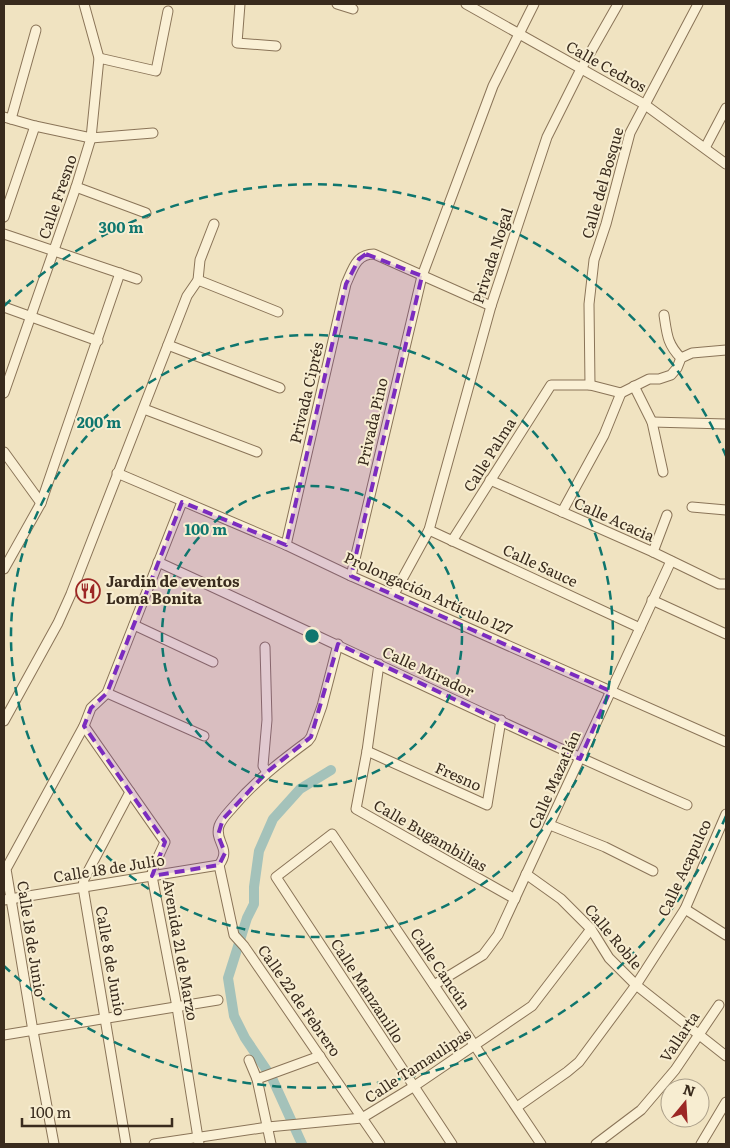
<svg xmlns="http://www.w3.org/2000/svg" width="730" height="1148" viewBox="0 0 730 1148" font-family="Literata,serif">
<rect width="100%" height="100%" fill="#f0e3c1"/>
<g fill="none" stroke-linecap="round" stroke-linejoin="round">
<polyline stroke="#a4c2ba" stroke-width="10" points="302,1144 272,1078 245,1038 234,1016 228,978 247,918 254,904 254,887 259,851 273,819 300,789 331,770"/>
<g stroke="#8a7458" stroke-width="11">
<g id="minor">
<polyline points="240,4 237,43 276,46"/>
<polyline points="337,4 353,9"/>
<polyline points="466,4 644,104 726,164"/>
<polyline points="99,58 156,71 168,11"/>
<polyline points="4,117 35,126 91,138 153,133"/>
<polyline points="11,119 36,30"/>
<polyline points="705,148 726,108"/>
<polyline points="76,187 146,213"/>
<polyline points="4,217 35,126"/>
<polyline points="4,234 137,279"/>
<polyline points="198,280 278,312"/>
<polyline points="4,307 98,341"/>
<path d="M 664,315 C 667,334 667,344 681,358"/>
<polyline points="168,345 280,388"/>
<polyline points="590,385 589,304 594,260 606,224 630,133 698,4"/>
<polyline points="634,386 652,422 663,472"/>
<polyline points="4,393 76,187 91,138 99,58 84,4"/>
<polyline points="144,409 257,452"/>
<polyline points="652,422 726,424"/>
<polyline points="4,452 41,503"/>
<polyline points="117,473 286,545 351,576 726,742"/>
<polyline points="490,480 653,552 719,584 726,584"/>
<polyline points="692,507 726,510"/>
<polyline points="562,512 604,435 621,393"/>
<polyline points="429,530 640,628"/>
<polyline points="452,541 551,385 590,385 621,393 649,379 659,379 671,375 677,368 681,358 692,353 726,350"/>
<path d="M 286,545 L 346,284 C 353,269 356,254 374,254 L 491,306"/>
<polyline points="653,552 667,515"/>
<path d="M 158,562 C 335,643 509,728 687,805"/>
<polyline points="4,569 41,503 120,273"/>
<polyline points="351,576 422,276 493,86 534,4"/>
<polyline points="394,594 429,530 491,306 547,137 581,69 618,4"/>
<polyline points="652,600 726,634"/>
<polyline points="134,625 213,662"/>
<polyline points="265,647 267,720 263,766 267,772"/>
<polyline points="379,664 367,751 356,809 515,899"/>
<polyline points="107,693 204,736"/>
<polyline points="4,721 58,623 71,594 187,296 198,280 200,260 214,224"/>
<polyline points="84,726 165,842 153,868 152,876 177,1007 199,1144"/>
<polyline points="367,751 487,805 501,720"/>
<polyline points="550,825 605,847 653,871"/>
<polyline points="219,865 234,935 244,946 380,1144"/>
<path d="M 219,865 C 232,848 214,842 219,826 C 222,818 228,813 233,807 C 255,781 281,761 308,741 L 311,737 L 322,706 L 338,644"/>
<polyline points="526,874 561,899 591,929 609,958 636,985 726,1056"/>
<polyline points="4,900 219,865"/>
<polyline points="685,909 726,935"/>
<polyline points="434,985 483,955 498,935 671,561"/>
<polyline points="4,1035 218,1000"/>
<polyline points="249,1060 257,1079 271,1144"/>
<polyline points="257,1079 320,1056"/>
<polyline points="517,1107 567,1072 579,1062 636,985 685,909 726,814"/>
<polyline points="54,1144 33,1031 6,869 84,726 91,708 107,693 182,502"/>
<polyline points="126,1144 83,887 84,879 130,792"/>
<polyline points="154,1144 268,1127 362,1118 413,1087 532,1006 591,929"/>
<polyline points="452,1144 276,877 332,834 541,1144"/>
<polyline points="596,1144 641,1110 675,1070 719,1005"/>
<polyline points="701,1144 726,1102"/>
</g>
</g>
<use href="#minor" stroke="#faf0d5" stroke-width="9"/>
</g>
<path fill="#7b2cbf" fill-opacity="0.2" stroke="#7b2cbf" stroke-width="4" stroke-dasharray="10 6" stroke-linejoin="round" d="M 366,254 L 422,276 L 351,576 L 610,691 L 580,759 L 338,644 L 311,737 L 267,772 L 223,819 L 218,835 L 225,853 L 219,865 L 152,876 L 165,842 L 84,726 L 91,708 L 107,693 L 182,502 L 286,545 L 346,284 L 359,259 Z"/>
<g fill="none" stroke="#0f766e" stroke-width="2.5" stroke-dasharray="9 6">
<circle cx="312" cy="636" r="150"/>
<circle cx="312" cy="636" r="301"/>
<path d="M726 816A451 451 0 0 1 4 966M4 306A451 451 0 0 1 726 456"/>
</g>
<defs>
<g id="restaurant-ring" transform="scale(1.25)"><circle r="9.5" fill="#f7edd1" stroke="#9c2725" stroke-width="1.5"/><path d="M-5-6h1v4h1v-4h1v4h1v-4h1v5L-1.5 .5V6h-2V.5L-5-1ZM5-6V6H3V1.5H1.5Q1.5-4 5-6Z" fill="#9c2725"/></g>
</defs>
<g fill-rule="evenodd">
<use href="#restaurant-ring" x="88" y="591"/>
</g>
<g text-anchor="middle" stroke-width="4" stroke-linejoin="round" paint-order="stroke">
<g font-size="15" fill="#392b1d" stroke="#f7edd1">
<text transform="translate(606 67) rotate(29)" y="5">Calle Cedros</text>
<text transform="translate(603 183) rotate(-74)" y="5">Calle del Bosque</text>
<text transform="translate(58 197) rotate(-71)" y="5">Calle Fresno</text>
<text transform="translate(493 256) rotate(-72)" y="5">Privada Nogal</text>
<text transform="translate(307 393) rotate(-77)" y="5">Privada Ciprés</text>
<text transform="translate(373 422) rotate(-77)" y="5">Privada Pino</text>
<text transform="translate(490 455) rotate(-58)" y="5">Calle Palma</text>
<text transform="translate(614 520) rotate(24)" y="5">Calle Acacia</text>
<text transform="translate(540 566) rotate(25)" y="5">Calle Sauce</text>
<text transform="translate(428 594) rotate(24)" y="5">Prolongación Artículo 127</text>
<text transform="translate(428 672) rotate(25)" y="5">Calle Mirador</text>
<text transform="translate(458 777) rotate(24)" y="5">Fresno</text>
<text transform="translate(555 780) rotate(-66)" y="5">Calle Mazatlán</text>
<text transform="translate(430 836) rotate(30)" y="5">Calle Bugambilias</text>
<text transform="translate(685 868) rotate(-65)" y="5">Calle Acapulco</text>
<text transform="translate(109 869) rotate(-9)" y="5">Calle 18 de Julio</text>
<text transform="translate(613 937) rotate(50)" y="5">Calle Roble</text>
<text transform="translate(31 939) rotate(81)" y="5">Calle 18 de Junio</text>
<text transform="translate(180 950) rotate(80)" y="5">Avenida 21 de Marzo</text>
<text transform="translate(110 961) rotate(80)" y="5">Calle 8 de Junio</text>
<text transform="translate(440 969) rotate(56)" y="5">Calle Cancún</text>
<text transform="translate(367 991) rotate(57)" y="5">Calle Manzanillo</text>
<text transform="translate(299 1001) rotate(55)" y="5">Calle 22 de Febrero</text>
<text transform="translate(680 1037) rotate(-56)" y="5">Vallarta</text>
<text transform="translate(418 1066) rotate(-33)" y="5">Calle Tamaulipas</text>
</g>
<g font-size="15" font-weight="bold" fill="#392b1d" stroke="#f7edd1" text-anchor="start">
<text x="106" y="587">Jardin de eventos<tspan x="106" dy="17">Loma Bonita</tspan></text>
</g>
</g>
<circle cx="312" cy="636" r="8" fill="#0f766e" stroke="#f7edd1" stroke-width="2.5"/>
<g font-size="15" text-anchor="middle" font-weight="bold" fill="#0f766e" stroke="#f7edd1" stroke-width="4" stroke-linejoin="round" paint-order="stroke">
<text x="121" y="233">300 m</text>
<text x="99" y="428">200 m</text>
<text x="206" y="535">100 m</text>
</g>
<rect width="730" height="1148" fill="none" stroke="#392b1d" stroke-width="10"/>
<g transform="translate(685 1103) rotate(18)"><circle r="24" fill="#f7edd1" stroke="#ab9f89"/>
<path d="M0-4L9 19L0 12L-9 19Z" fill="#9c2725"/>
<text y="-8" font-size="14" font-weight="bold" text-anchor="middle" fill="#392b1d">N</text>
</g>
<path d="M22 1118v8h150v-8" fill="none" stroke="#392b1d" stroke-width="2.5"/>
<text x="30" y="1118" font-size="15" fill="#392b1d" stroke="#f7edd1" stroke-width="4" paint-order="stroke">100 m</text>
</svg>
